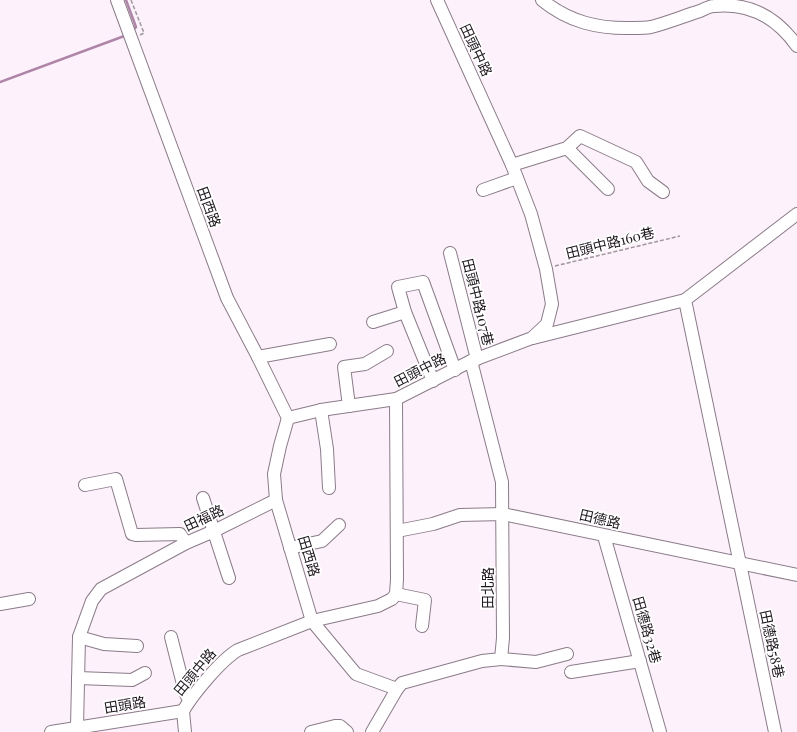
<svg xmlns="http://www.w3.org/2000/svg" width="797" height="732" viewBox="0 0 797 732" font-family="'Playfair Display','Noto Sans TC',serif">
<rect width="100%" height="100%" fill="#fdf2fb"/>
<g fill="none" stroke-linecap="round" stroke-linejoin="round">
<g stroke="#ae85a8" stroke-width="2.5">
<polyline points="126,0 136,27 132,31"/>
<polyline points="0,82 127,35"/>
</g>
<g stroke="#8b7b89" stroke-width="14">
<g id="minor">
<polyline points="117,0 227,298 258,357 288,418"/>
<path d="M 542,0 C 569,22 598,29 633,28 C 638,28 645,28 651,27 C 667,23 684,16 700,11 C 704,9 710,6 714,6 C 750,2 777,18 797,46"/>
<polyline points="567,148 608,189"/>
<polyline points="512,165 567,148 580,136 636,162 648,181 663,192"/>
<polyline points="483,190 517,178"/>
<polyline points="450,253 477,359"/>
<polyline points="373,322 405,312"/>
<polyline points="533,338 685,300"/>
<polyline points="258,357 330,344"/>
<polyline points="433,381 405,312 398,287 423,282 455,370"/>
<polyline points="396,399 321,410 288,418 280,446 274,474 276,500 312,621 356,674 397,689"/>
<polyline points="349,406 344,367 365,364 387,351"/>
<polyline points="321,410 327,449 329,488"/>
<polyline points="85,485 116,479 132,534 136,535 180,534 186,543"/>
<polyline points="203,498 229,578"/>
<polyline points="397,531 433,524 460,515 503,514 797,575"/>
<polyline points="604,536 660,732"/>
<polyline points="290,548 322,541 339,525"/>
<polyline points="396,594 425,600 422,626"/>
<polyline points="0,604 29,599"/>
<polyline points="79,637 104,644 137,646"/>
<polyline points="171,637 185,692 189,700"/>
<polyline points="501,659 536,662 567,654"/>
<polyline points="571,672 640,661"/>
<polyline points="78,678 132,680 145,673"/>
<path d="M 183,711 C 193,694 221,660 238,650 L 312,621 L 378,606 L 392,599 L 396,594 L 397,579 L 396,399 L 471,361 L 532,338 L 547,324 L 552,304 L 546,269 L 531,214 L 512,165 L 437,0"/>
<polyline points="183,711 185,732"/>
<polyline points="77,727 79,637 92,601 101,589 186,543 214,531 276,500"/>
<polyline points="51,732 183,711"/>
<polyline points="311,732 335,726 340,726 347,732"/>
<polyline points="372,732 397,689 402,683 482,661 501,659 503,638 502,482 471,361"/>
<polyline points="775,732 685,300 797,214"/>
</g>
</g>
<g stroke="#9f969e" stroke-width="1.5" stroke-dasharray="4 2" stroke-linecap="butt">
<polyline points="131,0 144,33 140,35"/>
<polyline points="555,266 680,236"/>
</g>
<use href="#minor" stroke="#fff" stroke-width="12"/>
</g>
<g text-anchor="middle" stroke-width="3.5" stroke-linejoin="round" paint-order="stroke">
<g font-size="14" fill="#1e171d" stroke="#fff">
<text transform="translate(476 50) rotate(65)" y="5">田頭中路</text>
<text transform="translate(209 207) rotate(70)" y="5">田西路</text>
<text transform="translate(610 243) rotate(-14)" y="5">田頭中路160巷</text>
<text transform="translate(478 302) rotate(76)" y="5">田頭中路107巷</text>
<text transform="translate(420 370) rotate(-27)" y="5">田頭中路</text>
<text transform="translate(204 518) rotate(-25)" y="5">田福路</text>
<text transform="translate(600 519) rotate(13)" y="5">田德路</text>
<text transform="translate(309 556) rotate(73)" y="5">田西路</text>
<text transform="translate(488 588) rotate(-90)" y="5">田北路</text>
<text transform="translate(647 630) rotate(74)" y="5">田德路32巷</text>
<text transform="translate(772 644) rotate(78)" y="5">田德路58巷</text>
<text transform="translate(195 672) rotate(-50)" y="5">田頭中路</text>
<text transform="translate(125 705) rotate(-9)" y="5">田頭路</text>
</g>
</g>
</svg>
